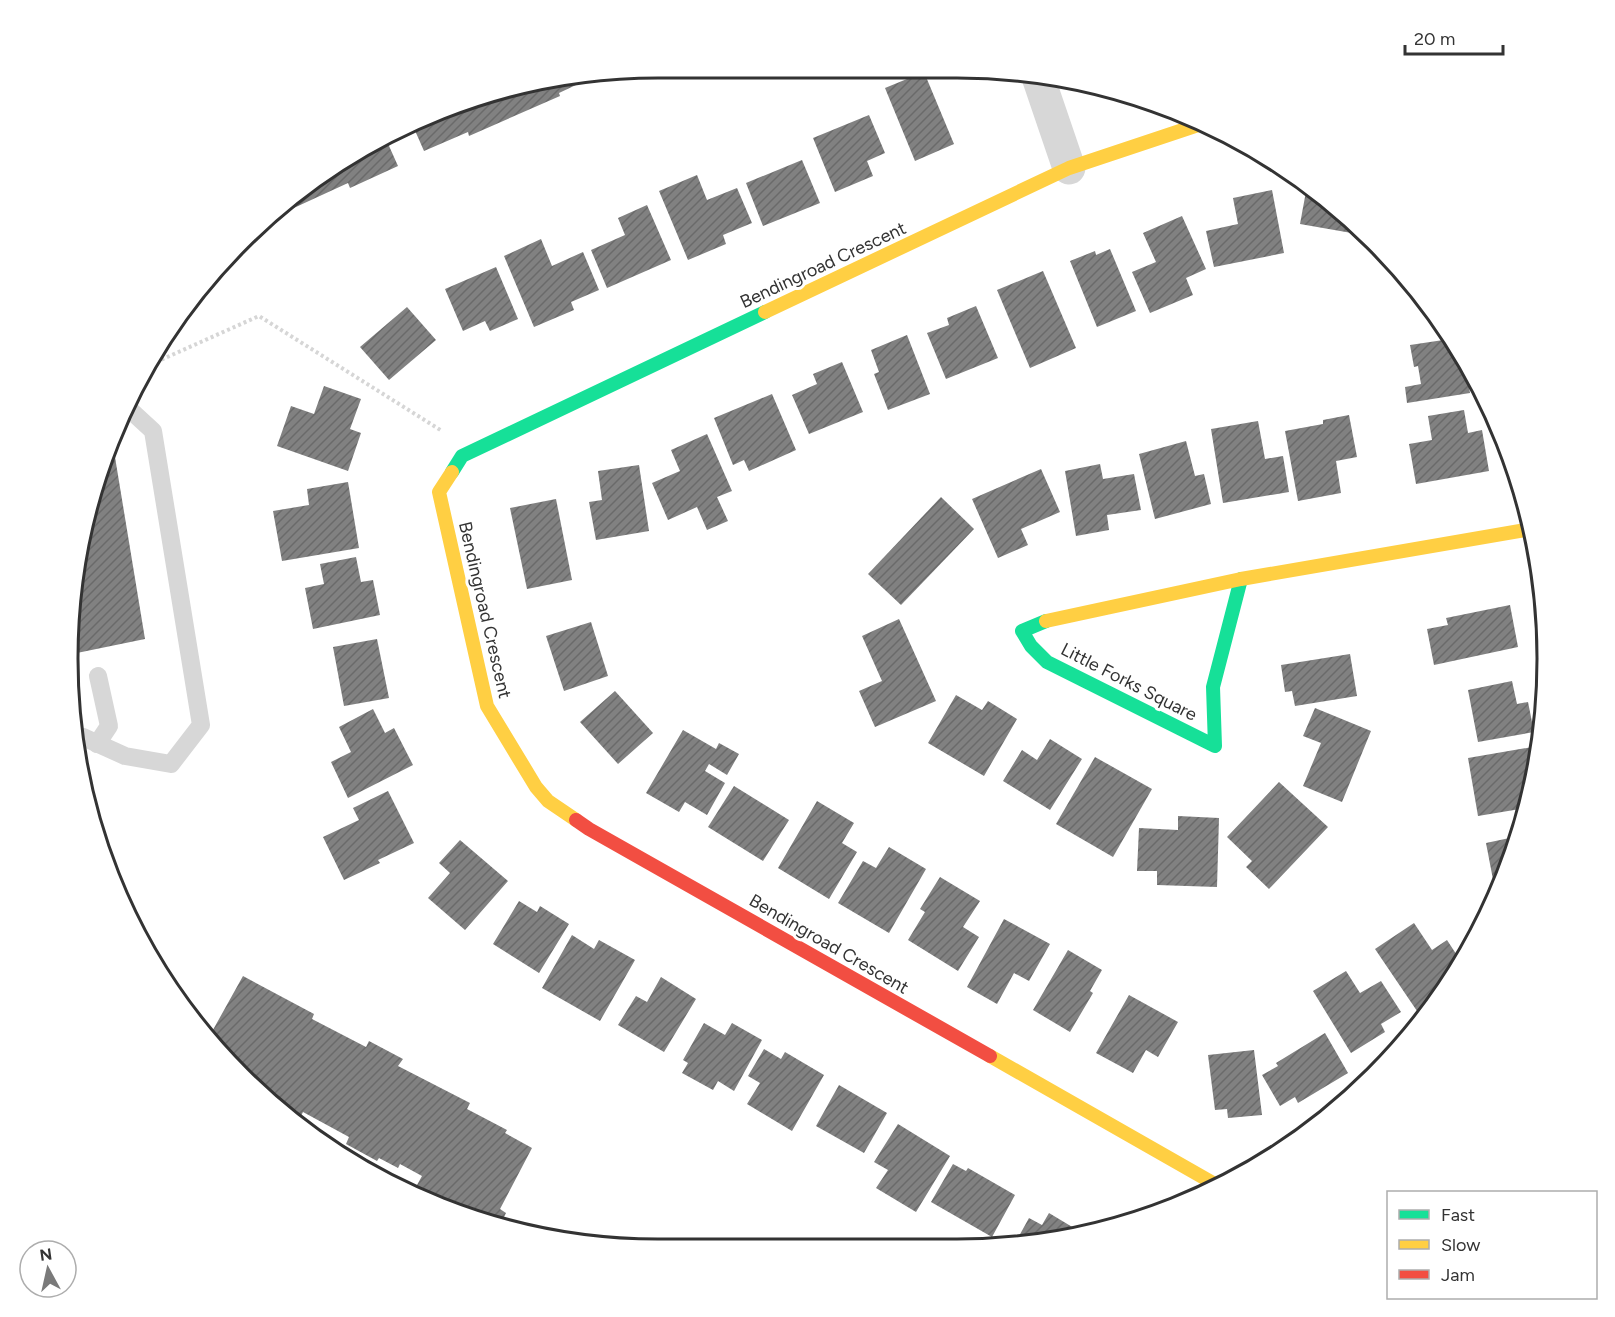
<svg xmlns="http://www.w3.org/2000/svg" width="1615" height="1317" viewBox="0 0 1615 1317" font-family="Figtree,sans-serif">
<defs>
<pattern id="building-hatch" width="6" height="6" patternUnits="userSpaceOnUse" patternTransform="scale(1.5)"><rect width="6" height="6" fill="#818181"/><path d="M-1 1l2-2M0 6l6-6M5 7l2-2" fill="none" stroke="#6a6a6a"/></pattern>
</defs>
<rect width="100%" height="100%" fill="#fff"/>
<g fill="url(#building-hatch)">
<polygon points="924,72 954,144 915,161 885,88"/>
<polygon points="595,76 559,93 560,96 469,136 468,132 424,151 413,126 506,88"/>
<polygon points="869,115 885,153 867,161 873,176 835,192 813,138"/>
<polygon points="385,137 398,166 350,188 348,183 272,218 363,147"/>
<polygon points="802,160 820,203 763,226 746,183"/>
<polygon points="697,175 707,200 737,188 752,223 723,235 726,244 688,260 659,191"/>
<polygon points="1307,186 1346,214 1363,232 1363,235 1300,224"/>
<polygon points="1272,190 1284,253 1214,267 1206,231 1238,224 1233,198"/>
<polygon points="647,205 671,260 607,288 591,250 625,235 618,218"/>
<polygon points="1182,216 1206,269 1186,278 1193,295 1150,313 1132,272 1156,262 1143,233"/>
<polygon points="541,239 552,266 583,252 599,290 571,302 574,310 534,327 504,256"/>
<polygon points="1110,249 1136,311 1097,327 1070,261 1095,251 1096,255"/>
<polygon points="496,267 518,319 490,331 485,321 463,331 445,289"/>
<polygon points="1043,271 1076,348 1030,368 997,290"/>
<polygon points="976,306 998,358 946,379 927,333 949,325 947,318"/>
<polygon points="407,307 436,340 389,380 360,347"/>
<polygon points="907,335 930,394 888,410 874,374 879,372 871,350"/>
<polygon points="1450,339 1465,362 1470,393 1407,403 1405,387 1421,384 1418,366 1414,367 1410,345"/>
<polygon points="842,362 863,412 809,434 792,395 817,384 813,374"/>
<polygon points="324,386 361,399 350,429 361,433 348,471 277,446 291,406 314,414"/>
<polygon points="772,394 796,450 749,471 744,460 733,465 714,418"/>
<polygon points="1464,410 1468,433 1482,430 1489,471 1416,484 1409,444 1432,440 1428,416"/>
<polygon points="1349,415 1357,457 1336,461 1341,493 1298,501 1285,431 1323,424 1323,420"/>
<polygon points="1258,421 1265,459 1283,456 1289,492 1223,503 1211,429"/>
<polygon points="707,434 732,491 717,497 728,521 707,530 697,507 668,520 652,483 680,471 671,450"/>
<polygon points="1186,441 1195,476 1204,474 1211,504 1155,519 1139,454"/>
<polygon points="113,445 145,639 72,654 70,639 88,505"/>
<polygon points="1100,464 1103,479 1134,474 1141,510 1107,515 1109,530 1076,536 1065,471"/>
<polygon points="639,465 649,531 596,540 589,502 602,500 598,471"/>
<polygon points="1041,469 1060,512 1021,529 1028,545 998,558 972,499"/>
<polygon points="348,482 359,548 282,561 273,511 309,505 307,489"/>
<polygon points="941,497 974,529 901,605 868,574"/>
<polygon points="556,499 572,580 527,589 510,508"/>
<polygon points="356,557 361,582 373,580 380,615 313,629 305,588 324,584 320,564"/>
<polygon points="1510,605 1518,647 1434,665 1427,629 1448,625 1446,618"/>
<polygon points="899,619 936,701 875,727 859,691 882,681 862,636"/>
<polygon points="591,622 608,676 564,691 546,636"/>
<polygon points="377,639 389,698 344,706 333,647"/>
<polygon points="1350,654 1357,696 1295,706 1292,691 1285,692 1281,665"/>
<polygon points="1512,681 1517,704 1528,702 1534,732 1478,742 1468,690"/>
<polygon points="615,691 653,733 618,764 580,722"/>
<polygon points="956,695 982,710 988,701 1017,719 984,776 928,743"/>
<polygon points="1315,708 1371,731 1342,802 1303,786 1321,743 1303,736"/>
<polygon points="373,709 385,733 394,728 413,765 348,798 331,762 351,752 339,727"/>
<polygon points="683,730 716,749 719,743 739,754 727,775 709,764 705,771 725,783 707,815 685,802 679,812 646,793"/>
<polygon points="1050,739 1082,759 1050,810 1003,781 1022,750 1037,760"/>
<polygon points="1538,746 1539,752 1526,808 1478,816 1468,758"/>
<polygon points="1095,757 1152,789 1113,857 1056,824"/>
<polygon points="1279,782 1328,827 1269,889 1246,867 1252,861 1227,837"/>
<polygon points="734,786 789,820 763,861 708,827"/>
<polygon points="388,791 414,843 378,860 380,863 344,880 323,837 359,820 353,808"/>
<polygon points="817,801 854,823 842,843 857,852 829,899 778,868"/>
<polygon points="1178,816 1219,818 1217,887 1157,885 1157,871 1137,871 1139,828 1178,830"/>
<polygon points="1519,836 1516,848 1497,890 1495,890 1486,843"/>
<polygon points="460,840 508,881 465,930 428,898 450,873 439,863"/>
<polygon points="889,847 926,869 889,933 838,903 863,861 876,868"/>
<polygon points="940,877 980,901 963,927 979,937 958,971 908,940 925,912 920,909"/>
<polygon points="519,901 537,912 540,906 569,924 539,973 493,944"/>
<polygon points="1004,919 1050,944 1029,981 1014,973 997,1004 967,987"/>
<polygon points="1414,923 1432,950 1447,940 1462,963 1437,998 1417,1011 1375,949"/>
<polygon points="572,935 594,949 599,940 635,960 600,1021 542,988"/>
<polygon points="1068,950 1102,970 1090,991 1093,993 1070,1032 1033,1010"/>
<polygon points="1346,971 1360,993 1381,981 1401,1012 1381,1024 1385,1032 1351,1053 1313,991"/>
<polygon points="243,976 314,1014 312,1019 366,1047 369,1041 403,1059 398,1066 470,1103 467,1109 507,1130 505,1133 532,1148 500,1209 506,1213 499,1227 412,1194 422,1176 400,1164 398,1168 379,1158 377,1161 346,1144 349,1137 303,1112 301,1116 269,1098 272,1092 252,1081 251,1083 217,1051 221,1044 209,1037"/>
<polygon points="661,977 696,999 664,1052 618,1025 636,996 647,1002"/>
<polygon points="1129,995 1178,1022 1158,1057 1146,1050 1133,1073 1096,1053"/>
<polygon points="704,1023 725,1035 732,1023 762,1040 734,1091 718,1081 713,1090 682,1073 688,1063 683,1060"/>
<polygon points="1325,1033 1348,1073 1298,1103 1295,1097 1280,1106 1262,1075 1278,1066 1276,1063"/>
<polygon points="764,1049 781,1059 785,1052 824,1075 792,1131 747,1104 760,1083 748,1076"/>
<polygon points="1254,1050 1262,1115 1228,1118 1227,1109 1215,1110 1208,1055"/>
<polygon points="839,1085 887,1113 864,1153 816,1126"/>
<polygon points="898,1124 950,1156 916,1212 876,1188 888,1170 874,1162"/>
<polygon points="953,1164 966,1171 968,1168 1015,1195 992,1237 931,1202"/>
<polygon points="1049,1213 1079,1231 1077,1235 1014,1245 1029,1218 1042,1225"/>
</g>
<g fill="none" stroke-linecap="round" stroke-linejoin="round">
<polyline stroke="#d6d6d6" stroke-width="4" stroke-dasharray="3 3" stroke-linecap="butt" points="145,367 259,316 442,431"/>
<g stroke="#d7d7d7" stroke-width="18">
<polyline points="75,736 83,737 125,756 171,764 201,725 153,431 128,408"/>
<polyline points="97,744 109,726 98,676"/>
</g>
<polyline stroke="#d7d7d7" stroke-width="33" points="1037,74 1069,168"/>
<g stroke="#16e098" stroke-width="14">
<polyline points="452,472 462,456 765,312"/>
<polyline points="1046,621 1022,631 1031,646 1047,662 1215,746 1213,687 1241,579"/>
</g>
<g stroke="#ffcf43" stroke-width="14">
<polyline points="765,312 1069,168 1204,123"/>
<polyline points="452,472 439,492 487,706 536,787 548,801 576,820"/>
<polyline points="1046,621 1241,579 1531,529"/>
<polyline points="990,1056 1220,1187"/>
</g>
<polyline stroke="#f24e42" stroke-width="14" points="576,820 589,829 990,1056"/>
</g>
<g text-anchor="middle" stroke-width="6" stroke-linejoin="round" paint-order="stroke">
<g font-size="18" fill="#333" stroke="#fff">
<text transform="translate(823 265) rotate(-25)" y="6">Bendingroad Crescent</text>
<text transform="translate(485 610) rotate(77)" y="6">Bendingroad Crescent</text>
<text transform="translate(1129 682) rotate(27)" y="6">Little Forks Square</text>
<text transform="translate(829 944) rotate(30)" y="6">Bendingroad Crescent</text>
</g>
</g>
<path d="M0 0H1615V1317H0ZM658 78H957A580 580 0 0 1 1537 658V659A580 580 0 0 1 957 1239H658A580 580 0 0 1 78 659V658A580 580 0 0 1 658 78Z" fill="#fff" fill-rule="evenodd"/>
<path fill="none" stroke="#333" stroke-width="3" d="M658 78H957A580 580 0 0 1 1537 658V659A580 580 0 0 1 957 1239H658A580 580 0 0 1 78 659V658A580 580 0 0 1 658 78Z"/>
<rect x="1387" y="1191" width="210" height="108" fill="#ffffff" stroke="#adadad" stroke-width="1.5"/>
<rect x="1399" y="1210" width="30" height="9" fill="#16e098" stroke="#adadad" stroke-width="1.5"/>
<text x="1441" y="1221" font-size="18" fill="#333333">Fast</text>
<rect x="1399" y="1240" width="30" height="9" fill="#ffcf43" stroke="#adadad" stroke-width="1.5"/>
<text x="1441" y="1251" font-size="18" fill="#333333">Slow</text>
<rect x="1399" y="1270" width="30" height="9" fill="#f24e42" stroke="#adadad" stroke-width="1.5"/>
<text x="1441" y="1281" font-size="18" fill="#333333">Jam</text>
<g transform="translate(48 1269) rotate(352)"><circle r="28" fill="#ffffff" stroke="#adadad" stroke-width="1.5"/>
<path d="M0-4.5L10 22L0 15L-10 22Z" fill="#7a7a7a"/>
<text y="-9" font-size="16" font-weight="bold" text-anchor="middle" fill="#333333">N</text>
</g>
<path d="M1405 45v9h98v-9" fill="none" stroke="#333333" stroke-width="3"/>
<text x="1414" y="45" font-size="18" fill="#333333" stroke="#ffffff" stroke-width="4.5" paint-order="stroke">20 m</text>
</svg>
